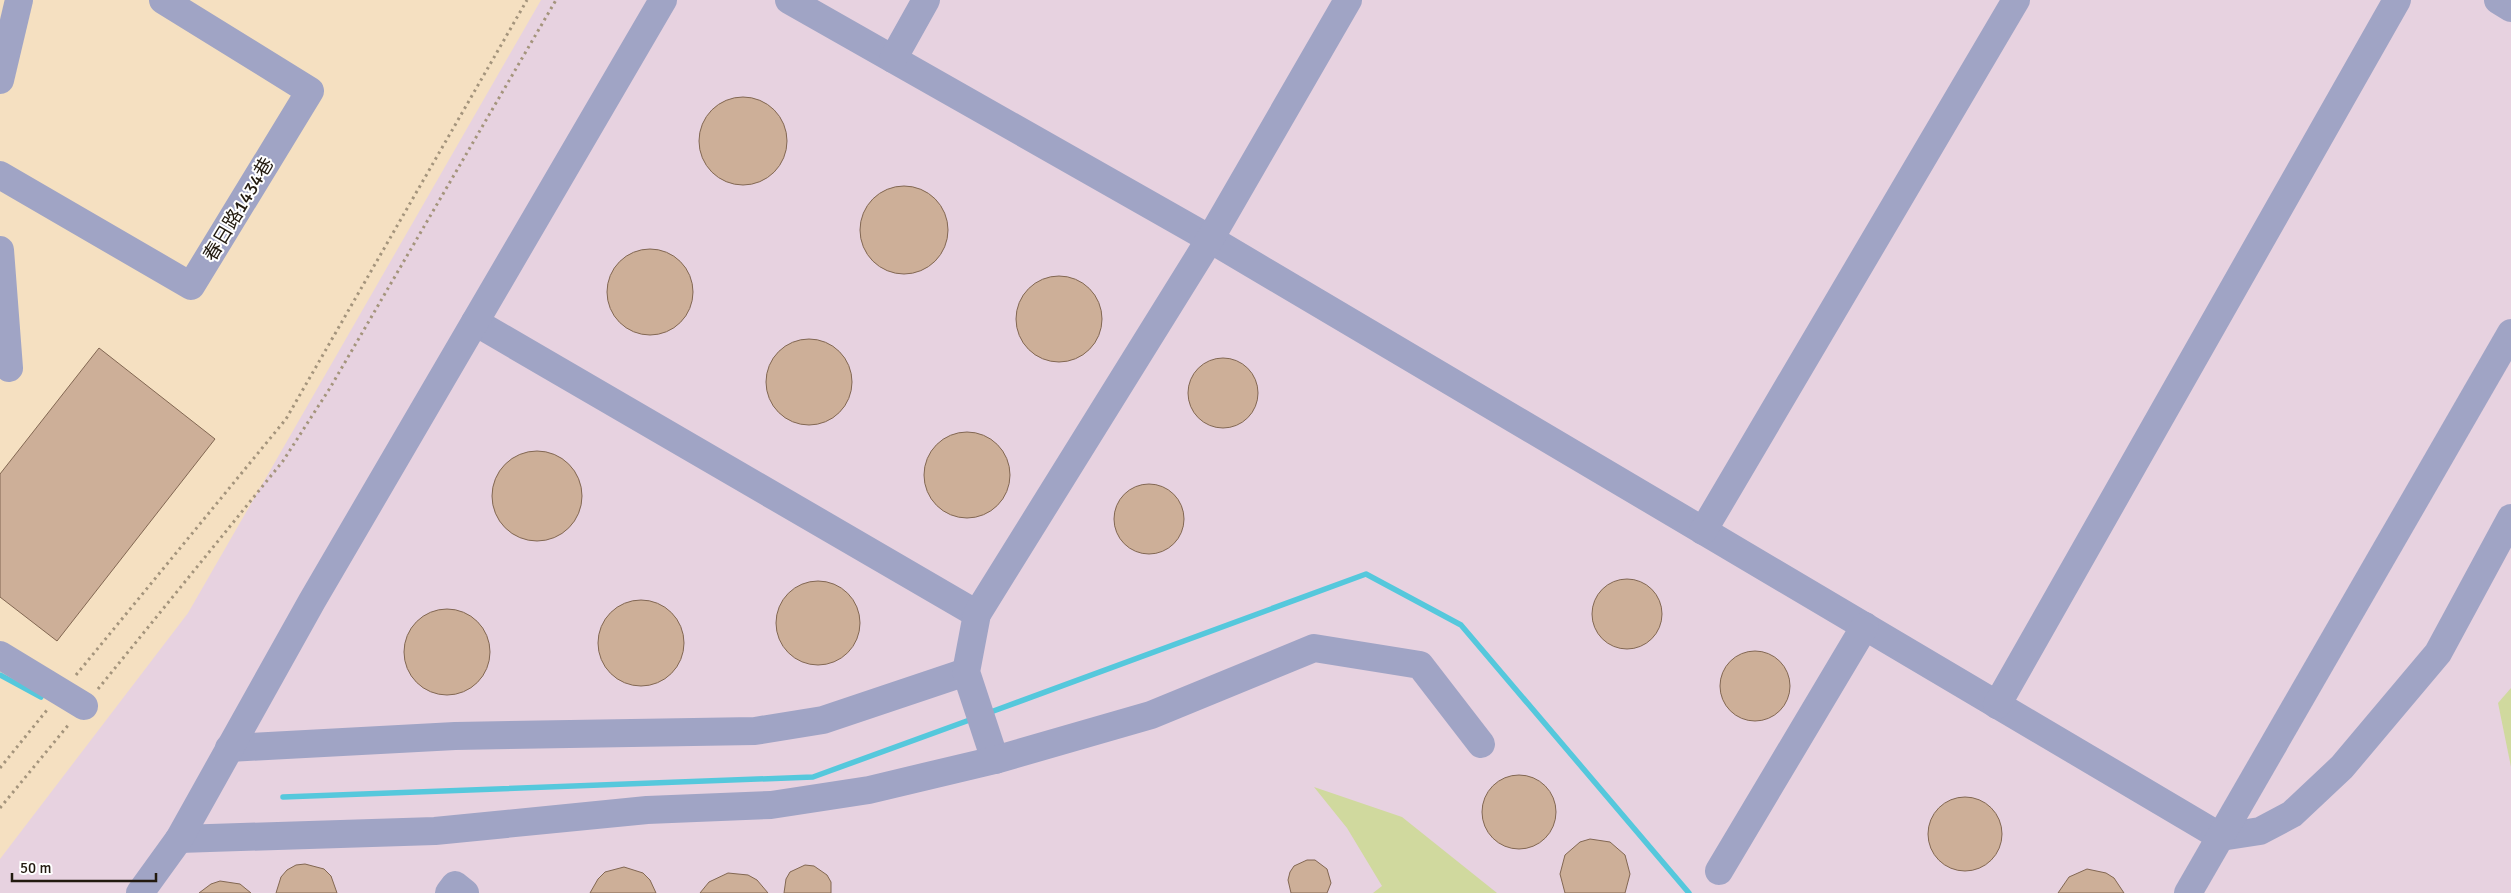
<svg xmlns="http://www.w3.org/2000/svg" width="2511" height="893" viewBox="0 0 2511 893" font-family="Signika,'Noto Sans TC',sans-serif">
<rect width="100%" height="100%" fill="#f5e0c1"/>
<polygon fill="#e7d2e0" points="541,0 2511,0 2511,893 0,893 0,859 188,613"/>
<g fill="#d0d99e">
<polygon points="2511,688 2511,767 2498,703"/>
<polygon points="1314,787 1402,817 1497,893 1373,893 1382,886 1347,828"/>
</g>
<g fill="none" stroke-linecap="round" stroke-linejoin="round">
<g stroke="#55c8dc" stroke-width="5.5">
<polyline points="0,675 41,697"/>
<polyline points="988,713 1366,574 1461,625 1689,893"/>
<polyline points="283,797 813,777 975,718"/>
</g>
</g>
<g fill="#cdaf98" stroke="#826752">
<circle cx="743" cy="141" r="44"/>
<circle cx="904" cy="230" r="44"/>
<circle cx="650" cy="292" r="43"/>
<circle cx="1059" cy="319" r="43"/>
<circle cx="809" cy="382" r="43"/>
<polygon points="99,348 215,439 57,641 0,597 0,474"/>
<circle cx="1223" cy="393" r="35"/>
<circle cx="967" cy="475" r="43"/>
<circle cx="537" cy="496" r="45"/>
<circle cx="1149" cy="519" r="35"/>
<circle cx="1627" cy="614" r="35"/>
<circle cx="818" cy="623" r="42"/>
<circle cx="641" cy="643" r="43"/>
<circle cx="447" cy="652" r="43"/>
<circle cx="1755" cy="686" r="35"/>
<circle cx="1519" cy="812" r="37"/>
<circle cx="1965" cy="834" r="37"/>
<polygon points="1590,839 1610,842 1625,855 1630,874 1625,893 1565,893 1560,874 1565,855 1580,842"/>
<polygon points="1307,860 1315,860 1327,869 1331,883 1327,893 1291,893 1288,880 1290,872 1294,866"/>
<polygon points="305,864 324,869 331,876 337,893 276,893 281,877 287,870 296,865"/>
<polygon points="805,865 814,866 827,875 831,882 831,893 784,893 786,879 790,872"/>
<polygon points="624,867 643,873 650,880 656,893 590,893 598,879 605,872"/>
<polygon points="2087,869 2106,873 2114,878 2124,893 2058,893 2069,877"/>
<polygon points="728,873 748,875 757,880 768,893 700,893 709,882"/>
<polygon points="220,881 240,884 251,893 199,893 211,884"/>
</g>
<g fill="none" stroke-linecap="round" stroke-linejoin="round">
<g stroke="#a4947c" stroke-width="3" stroke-dasharray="2.5 4" stroke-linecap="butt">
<polyline points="76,675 286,419 527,0"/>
<polyline points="98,689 283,461 330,388 556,0"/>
<polyline points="0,768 47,710"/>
<polyline points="0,808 70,723"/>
</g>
<g stroke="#a0a4c5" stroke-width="28">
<polyline points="789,0 1210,239 2221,837 2260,831 2292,814 2342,767 2438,653 2511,518"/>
<polyline points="2498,0 2511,8"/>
<polyline points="893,59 926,0"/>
<polyline points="0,80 19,0"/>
<polyline points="0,175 191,286 310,91 163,0"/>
<polyline points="0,250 9,368"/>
<polyline points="475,322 977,614"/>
<polyline points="1703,531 2016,0"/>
<polyline points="0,655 84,706"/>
<polyline points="1997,705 2397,0"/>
<polyline points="229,748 455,736 755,731 823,720 966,672"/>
<polyline points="995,760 966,672 977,614 1210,239 1348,0"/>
<polyline points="179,839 435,831 647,810 771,805 869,790 995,760 1151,715 1314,648 1420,665 1481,744"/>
<polyline points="1719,871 1865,626"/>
<polyline points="140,893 179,839 312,601 663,0"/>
<polyline points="449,893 455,885 465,893"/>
<polyline points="2188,893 2511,333"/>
</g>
</g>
<g text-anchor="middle" stroke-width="4" stroke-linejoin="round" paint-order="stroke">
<g font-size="19" fill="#221a0f" stroke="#fff">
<text transform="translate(238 209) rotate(-59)" y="7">春日路1434巷</text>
</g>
</g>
<path d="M12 873v8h144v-8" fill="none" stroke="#221a0f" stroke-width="2.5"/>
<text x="20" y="873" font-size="15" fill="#221a0f" stroke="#ffffff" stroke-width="4" paint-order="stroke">50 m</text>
</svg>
